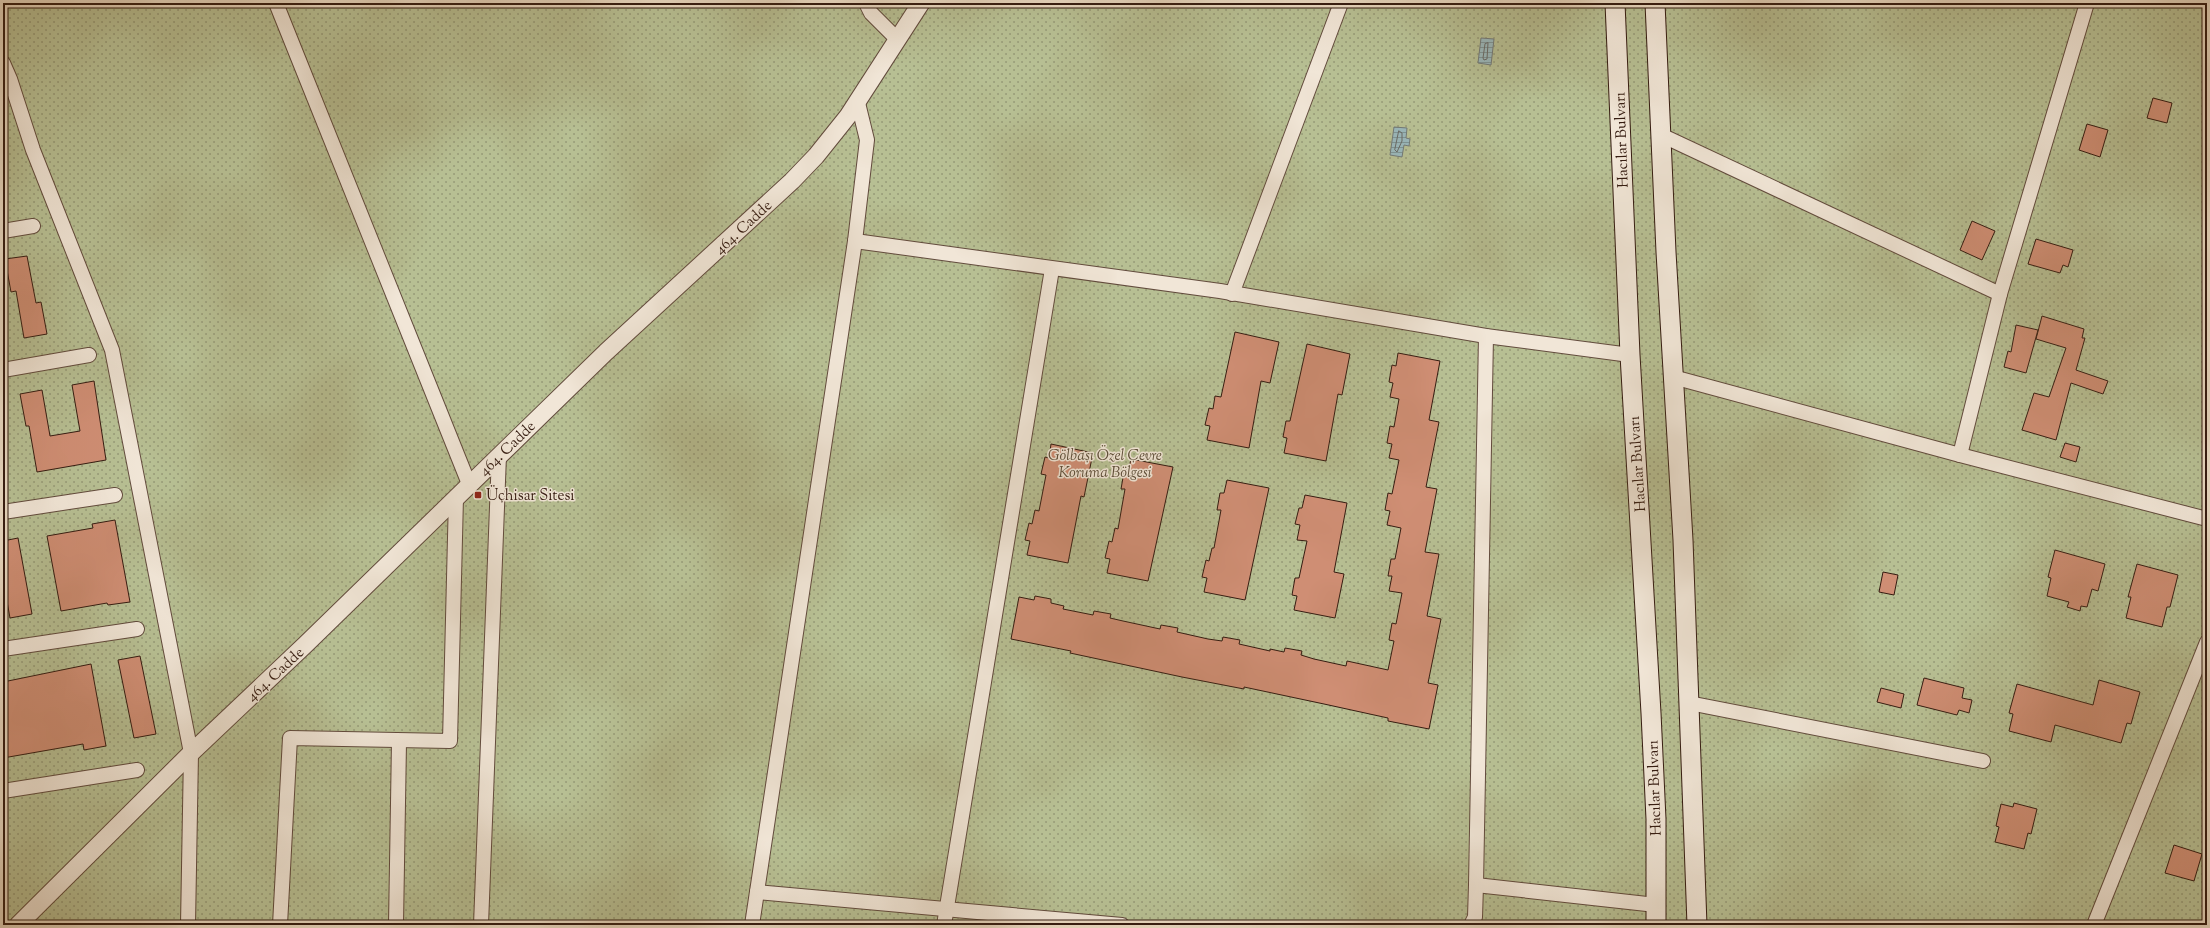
<svg xmlns="http://www.w3.org/2000/svg" width="2210" height="928" viewBox="0 0 2210 928" font-family="'Sorts Mill Goudy',serif">
<defs>
<pattern id="park-dots" width="8" height="8" patternUnits="userSpaceOnUse"><rect width="8" height="8" fill="#b7bf93"/><path d="M2 2h.1M6 6h.1" fill="none" stroke="#969a77" stroke-width="1.8" stroke-linecap="round"/></pattern>
<pattern id="water-rules" width="6" height="5" patternUnits="userSpaceOnUse"><rect width="6" height="5" fill="#9ab8bc"/><path d="M0 2.5h6" fill="none" stroke="#7e9597"/></pattern>
</defs>
<rect width="100%" height="100%" fill="#e9d9c2"/>
<filter id="stains"><feTurbulence type="fractalNoise" baseFrequency=".005" numOctaves="4"/><feColorMatrix values="0 0 0 0 .2 0 0 0 0 .09 0 0 0 0 .02 0 0 0 .5 -.17"/></filter>
<radialGradient id="worn" r=".72"><stop offset=".6" stop-color="#630" stop-opacity="0"/><stop offset="1" stop-color="#630" stop-opacity=".3"/></radialGradient>
<rect fill="url(#park-dots)" stroke="#766e52" x="3" y="3" width="2204" height="922"/>
<g fill="url(#water-rules)" stroke="#727a78">
<polygon points="1481,38 1494,39 1491,65 1478,63"/>
<polygon points="1394,127 1407,128 1406,138 1410,139 1409,146 1404,145 1402,157 1390,155"/>
</g>
<g fill="none" stroke-linecap="round" stroke-linejoin="round">
<g stroke="#686a66" stroke-width="1">
<polygon points="1488,43 1487,59 1484,60 1483,58 1485,44"/>
<polygon points="1399,131 1402,133 1402,141 1397,152 1395,150"/>
</g>
</g>
<g fill="#cf8e74" stroke="#351c11">
<polygon points="2153,98 2172,103 2167,123 2147,118"/>
<polygon points="2087,124 2108,130 2100,157 2079,150"/>
<polygon points="1972,221 1995,231 1982,260 1960,250"/>
<polygon points="2036,239 2073,250 2068,267 2063,265 2060,273 2028,264"/>
<polygon points="27,256 36,303 41,302 47,334 24,338 16,291 11,292 5,259"/>
<polygon points="2042,316 2084,329 2082,338 2085,338 2076,370 2108,381 2103,394 2071,383 2056,440 2022,430 2034,393 2049,397 2066,348 2036,339"/>
<polygon points="2016,325 2038,330 2026,373 2004,367 2008,351 2011,352"/>
<polygon points="1235,332 1279,342 1270,383 1261,381 1249,448 1207,440 1210,426 1205,425 1209,408 1213,409 1215,396 1221,397"/>
<polygon points="1307,344 1350,354 1342,395 1338,394 1326,461 1284,453 1287,438 1283,437 1286,421 1290,421"/>
<polygon points="1398,353 1440,361 1429,420 1439,422 1426,487 1437,489 1425,552 1439,554 1427,616 1441,619 1428,683 1438,685 1429,729 1388,721 1388,718 1324,704 1244,687 1244,689 1182,677 1070,653 1071,651 1011,639 1019,597 1034,600 1035,596 1051,599 1051,603 1064,606 1063,609 1093,615 1094,611 1111,614 1110,618 1123,621 1160,629 1161,625 1178,628 1177,632 1208,639 1222,641 1223,637 1240,640 1239,644 1270,651 1270,649 1284,652 1285,648 1302,651 1301,655 1314,659 1346,666 1347,661 1388,670 1394,641 1389,640 1392,623 1396,624 1402,593 1389,591 1392,576 1388,576 1391,559 1395,559 1401,528 1387,525 1390,511 1385,510 1388,493 1392,494 1399,460 1389,458 1392,444 1387,443 1390,426 1394,427 1399,399 1390,397 1393,383 1389,382 1392,365 1396,366"/>
<polygon points="94,381 106,460 37,472 29,426 26,426 20,394 42,390 50,436 80,431 72,385"/>
<polygon points="2065,443 2080,447 2076,462 2060,457"/>
<polygon points="1051,444 1093,453 1084,497 1081,496 1068,563 1027,555 1030,541 1025,540 1029,523 1032,524 1035,510 1039,511 1046,475 1041,474 1045,457 1049,458"/>
<polygon points="1131,459 1173,467 1148,581 1107,573 1110,559 1105,558 1109,541 1112,542 1115,528 1118,529 1125,489 1121,489 1124,472 1128,472"/>
<polygon points="1227,480 1269,488 1245,600 1204,592 1207,578 1202,577 1206,560 1209,561 1212,548 1214,548 1221,510 1217,510 1220,493 1224,493"/>
<polygon points="1305,495 1347,503 1334,572 1344,574 1335,618 1294,610 1297,596 1292,595 1295,578 1299,578 1307,541 1297,540 1300,525 1295,524 1299,508 1302,508"/>
<polygon points="115,520 130,602 108,605 107,603 61,611 47,536 93,528 92,524"/>
<polygon points="18,538 32,614 10,618 3,579 3,541"/>
<polygon points="2055,550 2105,564 2098,591 2092,589 2087,607 2081,606 2080,611 2067,607 2069,602 2047,596 2051,578 2048,577"/>
<polygon points="2137,564 2178,575 2170,607 2167,607 2162,627 2126,618 2131,597 2128,597"/>
<polygon points="1883,572 1898,575 1894,595 1879,592"/>
<polygon points="140,656 156,734 134,738 118,660"/>
<polygon points="91,664 106,746 84,750 83,744 3,758 3,682"/>
<polygon points="1924,678 1964,688 1962,698 1972,700 1969,713 1959,710 1957,715 1917,705"/>
<polygon points="2099,680 2140,692 2131,724 2127,723 2121,743 2055,725 2051,742 2009,731 2013,714 2009,713 2017,684 2093,705"/>
<polygon points="1881,688 1904,694 1901,708 1877,702"/>
<polygon points="2014,803 2037,809 2031,834 2028,833 2024,849 1995,842 1999,827 1996,826 2001,804 2013,807"/>
<polygon points="2174,845 2202,854 2194,881 2165,873"/>
</g>
<g fill="none" stroke-linecap="round" stroke-linejoin="round">
<g stroke="#624b3d" stroke-width="16">
<g id="minor">
<polyline points="276,3 469,484"/>
<polyline points="866,3 871,13 897,39"/>
<polyline points="3,63 10,79 33,150 112,350 191,753 188,925"/>
<polyline points="1661,135 2000,294"/>
<polyline points="3,231 33,226"/>
<polyline points="855,241 1220,291 1486,336 1630,355"/>
<polyline points="1232,294 1341,3"/>
<polyline points="3,370 89,355"/>
<polyline points="1673,377 1960,455 2207,519"/>
<polyline points="1960,455 2000,294 2087,3"/>
<polyline points="3,512 115,495"/>
<polyline points="3,649 137,629"/>
<polyline points="1689,703 1983,761"/>
<polyline points="3,791 137,770"/>
<polyline points="1476,885 1656,905"/>
<polyline points="757,892 1122,925"/>
<polyline points="280,925 290,738 450,741 456,497"/>
<polyline points="396,925 399,742"/>
<polyline points="481,925 499,455"/>
<polyline points="752,925 855,241 867,140 858,103"/>
<polyline points="944,925 1052,269"/>
<polyline points="1471,925 1475,917 1476,885 1486,336"/>
<polyline points="2094,925 2207,642"/>
</g>
</g>
<g stroke="#624b3d" stroke-width="19">
<polyline id="tertiary" points="18,925 191,753 305,645 606,352 792,181 816,156 848,116 921,3"/>
</g>
<g stroke="#351c11" stroke-width="21">
<g id="secondary">
<polyline points="1615,3 1630,355 1651,713 1656,819 1656,925"/>
<polyline points="1655,3 1666,252 1683,540 1697,925"/>
</g>
</g>
<use href="#minor" stroke="#f1e6d7" stroke-width="14"/>
<use href="#tertiary" stroke="#f1e6d7" stroke-width="17"/>
<use href="#secondary" stroke="#f1e6d7" stroke-width="19"/>
</g>
<rect fill="#8f2418" stroke="#f1e6d7" stroke-width="1.5" x="474" y="491" width="8" height="8" rx="2"/>
<g text-anchor="middle" stroke-width="3" stroke-linejoin="round" paint-order="stroke">
<g font-size="15" fill="#351c11" stroke="#f1e6d7">
<text transform="translate(1621 140) rotate(-92)" y="5">Hacılar Bulvarı</text>
<text transform="translate(743 227) rotate(-43)" y="5">464. Cadde</text>
<text transform="translate(507 448) rotate(-44)" y="5">464. Cadde</text>
<text transform="translate(1637 464) rotate(-94)" y="5">Hacılar Bulvarı</text>
<text transform="translate(275 674) rotate(-43)" y="5">464. Cadde</text>
<text transform="translate(1654 788) rotate(-92)" y="5">Hacılar Bulvarı</text>
</g>
<g font-size="15" font-style="italic" fill="#5c4d38" stroke="#f1e6d7">
<text x="1105" y="460">Gölbaşı Özel Çevre<tspan x="1105" dy="17">Koruma Bölgesi</tspan></text>
</g>
<g font-size="15" fill="#351c11" stroke="#f1e6d7" text-anchor="start">
<text x="486" y="500">Üçhisar Sitesi</text>
</g>
</g>
<rect width="2210" height="928" fill="none" stroke="#e9d9c2" stroke-width="16"/>
<rect x="4" y="4" width="2202" height="920" fill="none" stroke="#351c11" stroke-width="2"/>
<rect x="8" y="8" width="2194" height="912" fill="none" stroke="#351c11"/>
<rect width="100%" height="100%" filter="url(#stains)"/>
<rect width="100%" height="100%" fill="url(#worn)"/>
</svg>
